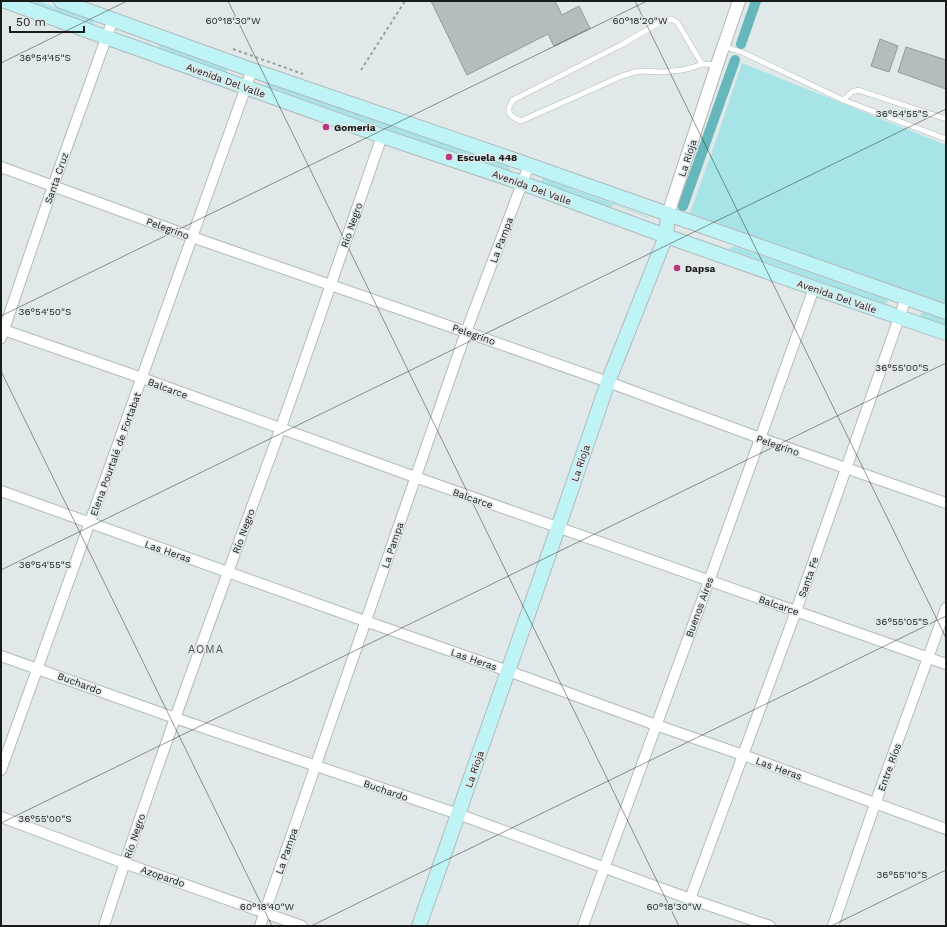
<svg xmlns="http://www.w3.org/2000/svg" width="947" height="927" viewBox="0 0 947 927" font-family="'Work Sans',sans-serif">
<rect width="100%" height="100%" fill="#e0e8e9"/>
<g fill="#a6e4e7">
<polygon points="23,1 38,1 94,21 93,26"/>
<polygon points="124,35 158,47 163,44 228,67 226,73 124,36"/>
<polygon points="742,63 946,145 946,306 690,213 714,146"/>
<polygon points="266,81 510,167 508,172 265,86"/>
<polygon points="543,178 649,217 648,218 615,205 609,208 541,183"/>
<polygon points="694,237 695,237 728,249 734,246 888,300 886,305"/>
<polygon points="922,312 946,320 946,326 920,317"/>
</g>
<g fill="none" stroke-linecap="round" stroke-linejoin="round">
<g stroke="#65b7bb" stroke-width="10">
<polyline points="741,44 756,1"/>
<polyline points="683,206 735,60"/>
</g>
</g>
<g fill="#b5bcbd" stroke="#939a9b">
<polygon points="431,1 555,1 562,15 579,6 590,28 554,46 548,34 467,75"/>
<polygon points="880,39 898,46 889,72 871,66"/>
<polygon points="906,47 946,60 946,89 898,72"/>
</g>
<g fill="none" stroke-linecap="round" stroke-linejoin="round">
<g stroke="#b2baba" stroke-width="6">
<g id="service">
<polyline points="724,46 746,54 843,100 946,139"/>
<path d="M 702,64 L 694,67 L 682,70 L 663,72 L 639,71 L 622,76 L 521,121 C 509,116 505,112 513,100 L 621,45 L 661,22 L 671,19 L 677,22 L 702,64 L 716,65"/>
<polyline points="843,100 852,92 858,90 946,119"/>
</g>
</g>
<g stroke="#b2baba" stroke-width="12">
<g id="minor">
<polyline points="1,167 192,237 466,332 608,382 760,438 946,503"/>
<polyline points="1,329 142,378 415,477 946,664"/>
<polyline points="1,338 53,186 113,19"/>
<polyline points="1,491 365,621 508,671 656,725 743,755 946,829"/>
<polyline points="1,656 175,718 458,814 690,899 770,926"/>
<polyline points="1,770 252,70"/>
<polyline points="1,817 124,863 302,926"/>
<polyline points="690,899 796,611 906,298"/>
<path d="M 104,926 C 158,759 220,595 280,430 C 315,332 348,234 382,136"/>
<polyline points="260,926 466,332 529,165"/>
<polyline points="583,926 709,581 814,288"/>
<polyline points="833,926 875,804 946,608"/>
</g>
</g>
<g stroke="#b2baba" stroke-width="14">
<polyline id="tertiary" points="668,214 717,65 739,1"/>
</g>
<g stroke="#b2baba" stroke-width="16">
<g id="secondary">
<polyline points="5,1 382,136 522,183 666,236 814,288 946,333"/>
<polyline points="61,1 252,70 529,165 946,312"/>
<polyline points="419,926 558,528 608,382 666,236 668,214"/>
</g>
</g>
<g stroke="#989e9f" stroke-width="2" stroke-dasharray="3 3" stroke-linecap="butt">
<polyline points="233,49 303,74"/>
<polyline points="361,70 405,1"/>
</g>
<use href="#service" stroke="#fff" stroke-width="5"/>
<use href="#minor" stroke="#fff" stroke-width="10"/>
<use href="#tertiary" stroke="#fff" stroke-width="12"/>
<use href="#secondary" stroke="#bff4f6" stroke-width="14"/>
</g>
<path fill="none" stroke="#191c1c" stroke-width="1" stroke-opacity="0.45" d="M 228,1 L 679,926M 635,1 L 946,638M 1,63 L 127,1M 1,316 L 647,1M 1,371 L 272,926M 1,570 L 946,109M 1,823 L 946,363M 311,926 L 946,616M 831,926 L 946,870"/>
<g fill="#b9377f" stroke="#e0e8e9" stroke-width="1.5">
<circle cx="326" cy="127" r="4"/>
<circle cx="449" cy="157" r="4"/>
<circle cx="677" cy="268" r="4"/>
</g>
<g text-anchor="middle" stroke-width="3" stroke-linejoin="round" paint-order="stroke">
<g font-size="10" fill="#191c1c" stroke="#e0e8e9">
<text transform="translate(226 80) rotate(20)" y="4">Avenida Del Valle</text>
<text transform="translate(687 158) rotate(-72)" y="4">La Rioja</text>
<text transform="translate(56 178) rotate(-71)" y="4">Santa Cruz</text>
<text transform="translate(532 187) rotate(20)" y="4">Avenida Del Valle</text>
<text transform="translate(351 225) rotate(-71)" y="4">Río Negro</text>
<text transform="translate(168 228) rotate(20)" y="4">Pelegrino</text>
<text transform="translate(501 240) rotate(-69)" y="4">La Pampa</text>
<text transform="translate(837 296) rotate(19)" y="4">Avenida Del Valle</text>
<text transform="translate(474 334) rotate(19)" y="4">Pelegrino</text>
<text transform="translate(168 388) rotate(20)" y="4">Balcarce</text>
<text transform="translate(778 445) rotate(19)" y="4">Pelegrino</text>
<text transform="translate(115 454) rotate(-70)" y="4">Elena Pourtalé de Fortabat</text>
<text transform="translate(580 463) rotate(-71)" y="4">La Rioja</text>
<text transform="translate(473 498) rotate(19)" y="4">Balcarce</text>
<text transform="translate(243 531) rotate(-70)" y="4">Río Negro</text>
<text transform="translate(392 545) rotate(-71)" y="4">La Pampa</text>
<text transform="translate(168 551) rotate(19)" y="4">Las Heras</text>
<text transform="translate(808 577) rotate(-71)" y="4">Santa Fe</text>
<text transform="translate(779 605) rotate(19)" y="4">Balcarce</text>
<text transform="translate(699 607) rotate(-70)" y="4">Buenos Aires</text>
<text transform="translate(474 659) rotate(19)" y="4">Las Heras</text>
<text transform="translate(80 683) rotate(20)" y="4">Buchardo</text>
<text transform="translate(889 767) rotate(-70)" y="4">Entre Ríos</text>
<text transform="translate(779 768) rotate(20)" y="4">Las Heras</text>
<text transform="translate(474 769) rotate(-71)" y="4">La Rioja</text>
<text transform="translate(386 790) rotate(19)" y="4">Buchardo</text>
<text transform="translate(134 836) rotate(-71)" y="4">Río Negro</text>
<text transform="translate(286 851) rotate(-71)" y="4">La Pampa</text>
<text transform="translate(163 876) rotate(19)" y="4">Azopardo</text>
</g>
<g font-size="10" font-weight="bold" fill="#191c1c" stroke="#e0e8e9" text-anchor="start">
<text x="334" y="131">Gomeria</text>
<text x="457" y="161">Escuela 448</text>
<text x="685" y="272">Dapsa</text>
</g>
<g font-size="11" letter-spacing="1" fill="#505657" stroke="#e0e8e9">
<text x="206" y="653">AOMA</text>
</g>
</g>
<g font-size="10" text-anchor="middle" fill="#191c1c" stroke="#e0e8e9" stroke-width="3" stroke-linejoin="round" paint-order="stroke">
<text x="233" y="24">60°18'30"W</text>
<text x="640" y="24">60°18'20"W</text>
<text x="45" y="61">36°54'45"S</text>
<text x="902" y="117">36°54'55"S</text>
<text x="45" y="315">36°54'50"S</text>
<text x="902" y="371">36°55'00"S</text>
<text x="45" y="568">36°54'55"S</text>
<text x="902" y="625">36°55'05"S</text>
<text x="45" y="822">36°55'00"S</text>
<text x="902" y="878">36°55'10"S</text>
<text x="267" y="910">60°18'40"W</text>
<text x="674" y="910">60°18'30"W</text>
</g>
<rect width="947" height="927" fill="none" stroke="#191c1c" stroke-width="4"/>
<path d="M10 26v6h74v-6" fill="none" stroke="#191c1c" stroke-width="2"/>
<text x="16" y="26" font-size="12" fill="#191c1c" stroke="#e0e8e9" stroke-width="3" paint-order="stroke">50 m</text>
</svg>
